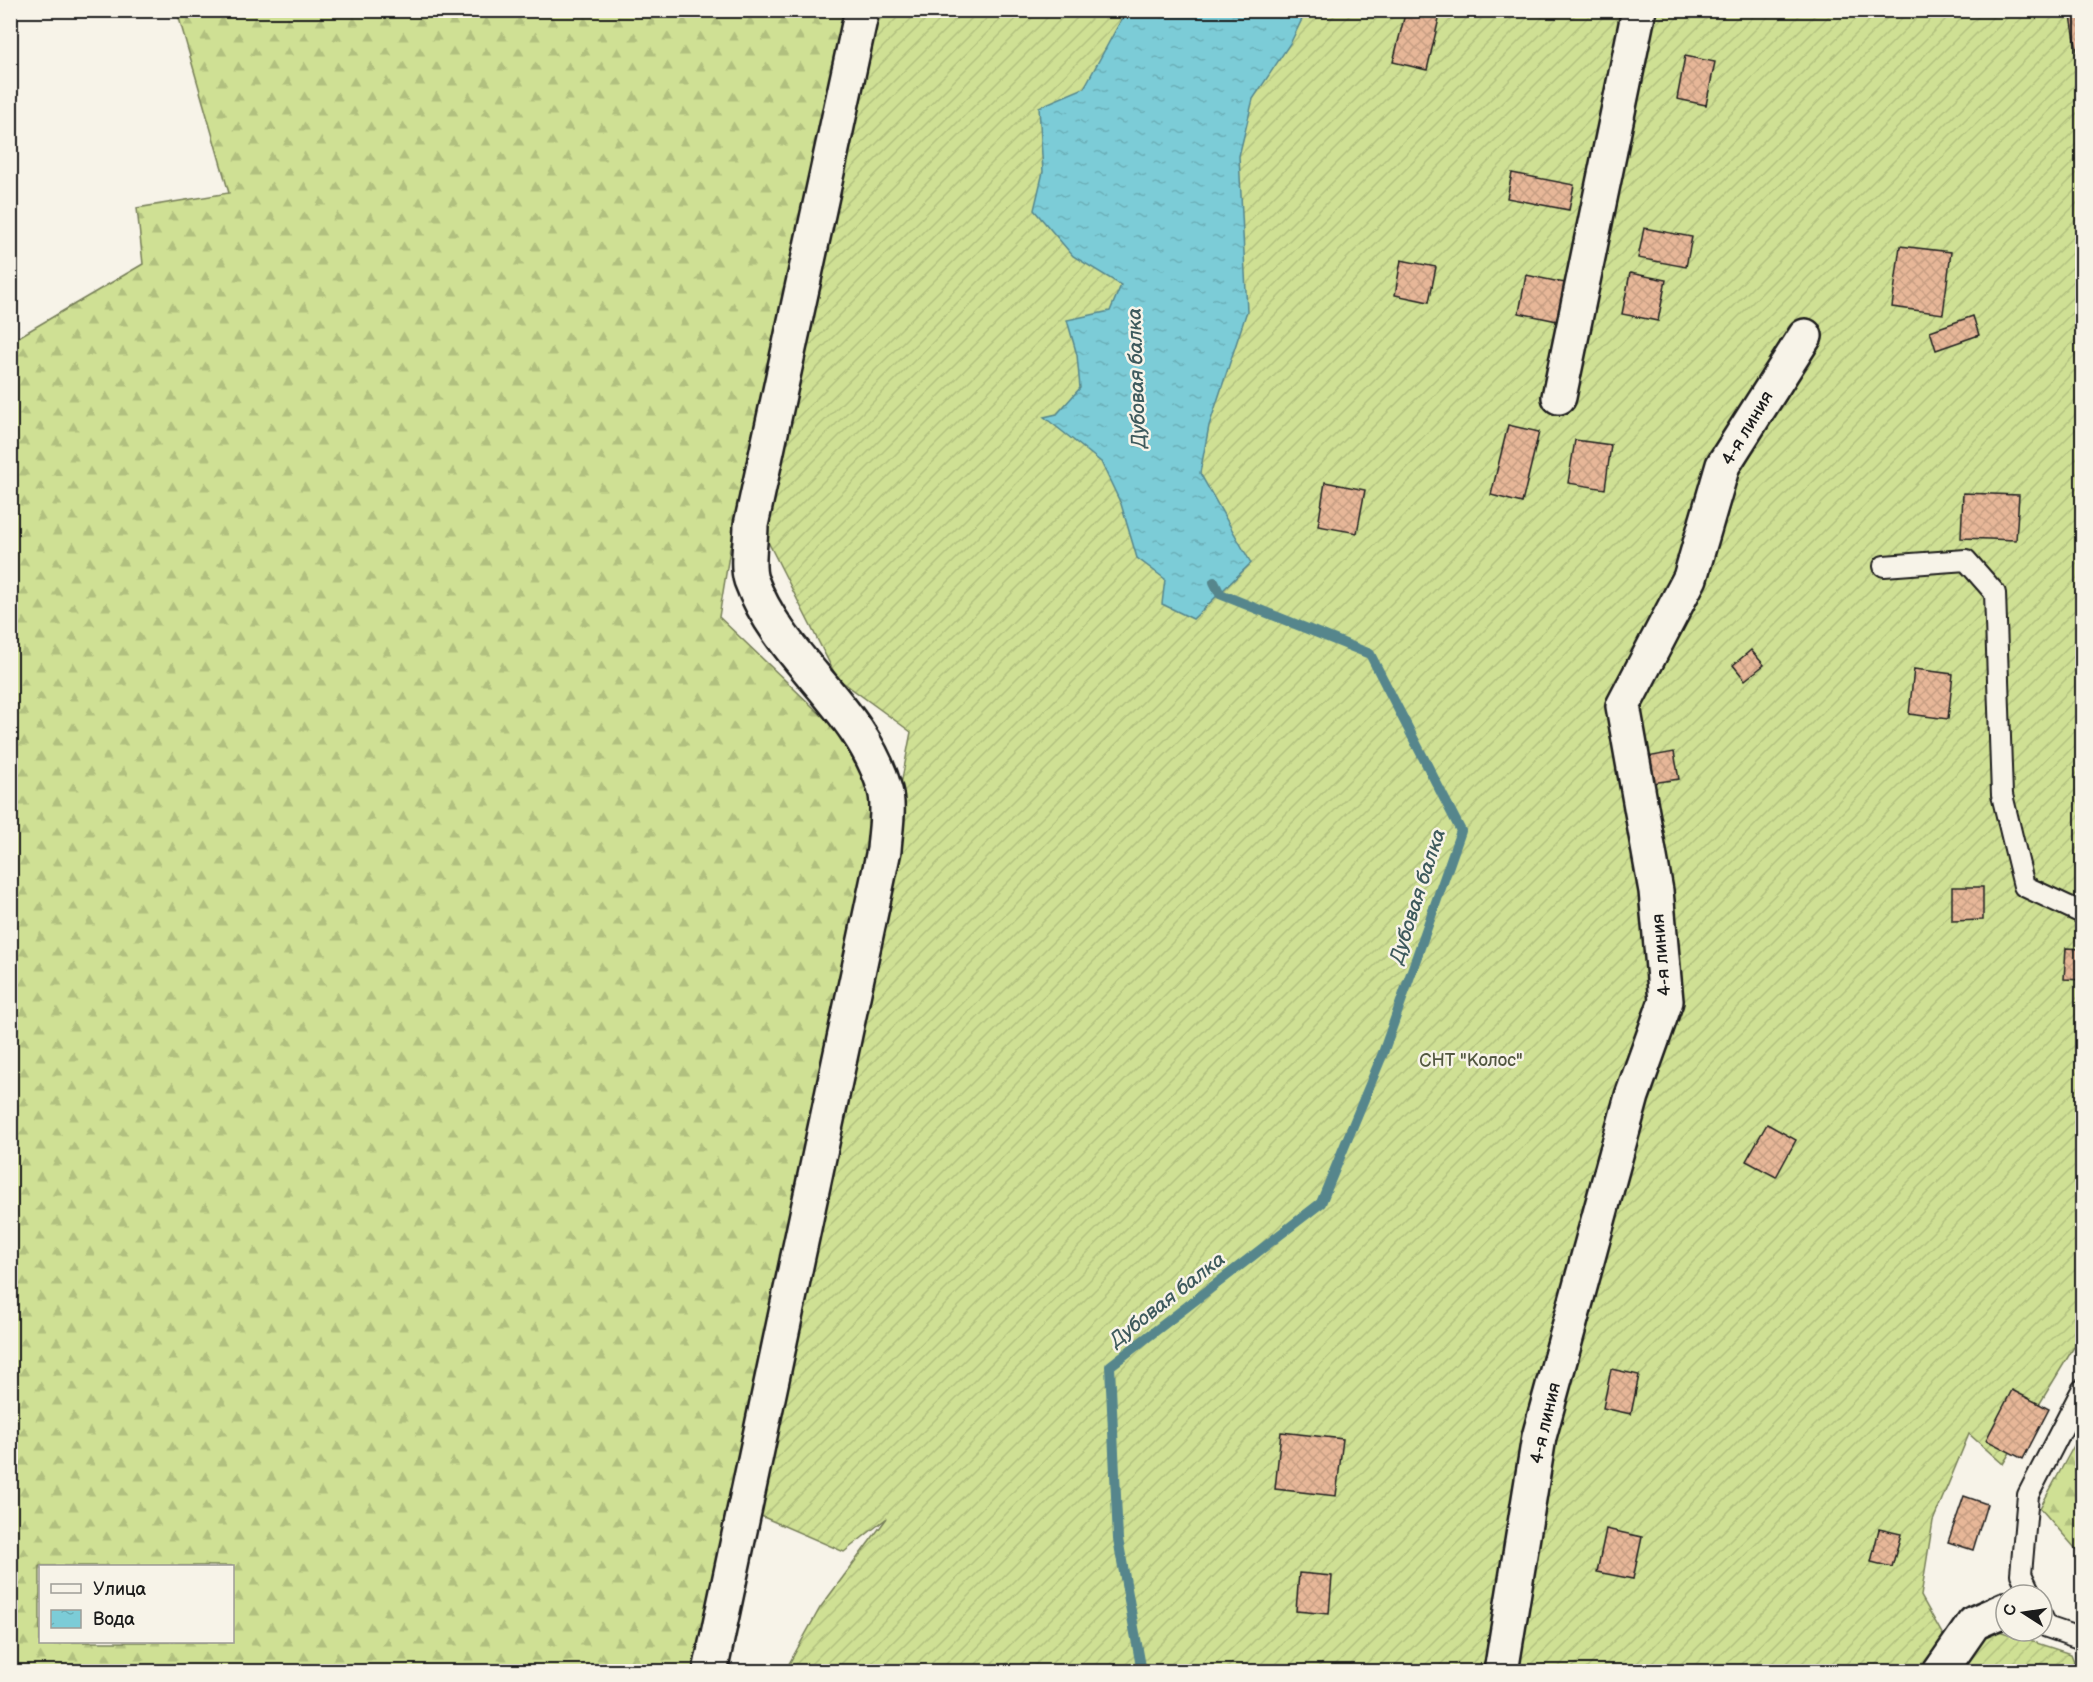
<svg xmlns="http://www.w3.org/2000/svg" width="2093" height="1682" viewBox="0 0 2093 1682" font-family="'Balsamiq Sans',sans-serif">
<defs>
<pattern id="forest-firs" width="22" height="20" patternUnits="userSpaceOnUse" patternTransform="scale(1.5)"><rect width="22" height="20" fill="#cfe094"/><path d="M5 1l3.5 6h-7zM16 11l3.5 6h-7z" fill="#b1c07f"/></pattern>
<pattern id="garden-furrows" width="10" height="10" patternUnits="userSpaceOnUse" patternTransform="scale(1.5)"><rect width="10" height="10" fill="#cfe094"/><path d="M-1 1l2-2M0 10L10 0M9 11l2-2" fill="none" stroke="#b1c07f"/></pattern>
<pattern id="water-ripples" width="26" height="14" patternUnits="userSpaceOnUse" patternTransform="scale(1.5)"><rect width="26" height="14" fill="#7cccd7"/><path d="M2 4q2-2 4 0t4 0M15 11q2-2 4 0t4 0" fill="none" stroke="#6bafb8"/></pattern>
<pattern id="building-cross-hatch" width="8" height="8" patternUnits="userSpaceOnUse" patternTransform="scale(1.5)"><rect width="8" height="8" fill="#e7b798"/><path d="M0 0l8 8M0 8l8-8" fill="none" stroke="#c69d82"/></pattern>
</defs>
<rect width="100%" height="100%" fill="#f7f3e8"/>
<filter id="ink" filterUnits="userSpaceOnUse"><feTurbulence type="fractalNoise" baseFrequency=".0167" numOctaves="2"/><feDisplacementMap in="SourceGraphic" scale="12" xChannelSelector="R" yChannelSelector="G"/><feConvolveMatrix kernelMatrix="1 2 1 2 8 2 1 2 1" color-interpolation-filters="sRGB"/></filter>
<g filter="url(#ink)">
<g fill="url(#forest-firs)" stroke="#767e58" stroke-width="1.5" fill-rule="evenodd">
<path d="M 177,11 L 849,11 L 730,549 L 719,617 L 837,730 L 885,814 L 698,1671 L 11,1671 L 10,342 L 143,264 L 137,208 L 229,193 ZM 40,1566 L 232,1566 L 232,1642 L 40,1642 Z"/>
<polygon points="2082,1431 2082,1556 2040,1508"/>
</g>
<polygon fill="url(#garden-furrows)" stroke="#767e58" stroke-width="1.5" points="873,11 2082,11 2082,1334 2003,1464 1969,1434 1933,1521 1921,1596 1958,1662 1993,1629 2071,1654 2078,1671 785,1671 820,1608 887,1518 844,1552 761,1516 911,732 837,678 759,524"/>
<polygon fill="url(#water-ripples)" stroke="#56868c" stroke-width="1.5" points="1126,11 1306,11 1291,42 1253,99 1239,156 1247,311 1209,426 1200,473 1251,563 1193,619 1162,604 1165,579 1137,558 1121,504 1101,462 1044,417 1057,414 1080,388 1077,355 1067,320 1110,311 1121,285 1073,256 1034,210 1043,172 1039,107 1084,88"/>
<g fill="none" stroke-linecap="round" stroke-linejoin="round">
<polyline stroke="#56868c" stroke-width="10" points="1142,1672 1118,1539 1110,1366 1321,1203 1383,1053 1461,831 1370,654 1220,594 1214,582"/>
</g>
<g fill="url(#building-cross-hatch)" stroke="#1c1c1c" stroke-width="1.5">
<polygon points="1406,10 1441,10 1427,70 1393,62"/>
<polygon points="2070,10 2082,10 2082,81"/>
<polygon points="1685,56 1715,62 1706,105 1677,99"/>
<polygon points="1512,173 1574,185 1569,210 1507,198"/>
<polygon points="1644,228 1692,237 1686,267 1638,258"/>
<polygon points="1900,246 1951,252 1943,314 1892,307"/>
<polygon points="1401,260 1436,267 1429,302 1395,295"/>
<polygon points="1630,273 1666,280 1658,321 1622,314"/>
<polygon points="1526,275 1570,284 1562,322 1519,313"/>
<polygon points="1973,316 1979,335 1936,350 1930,331"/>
<polygon points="1508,425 1539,432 1522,503 1491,495"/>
<polygon points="1575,440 1611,445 1605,489 1568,483"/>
<polygon points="1325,482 1365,490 1357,533 1318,526"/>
<polygon points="1963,493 2019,495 2016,540 1961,538"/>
<polygon points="1751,650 1764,665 1745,680 1733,665"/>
<polygon points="1914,669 1953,674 1948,719 1909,714"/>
<polygon points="1674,752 1679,779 1652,783 1647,757"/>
<polygon points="1952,887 1983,887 1983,920 1952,921"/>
<polygon points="2066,948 2082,949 2082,980 2064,979"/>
<polygon points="1767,1124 1796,1140 1776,1177 1746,1161"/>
<polygon points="1611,1369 1639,1375 1631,1414 1603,1408"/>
<polygon points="2012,1390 2049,1409 2023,1459 1986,1440"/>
<polygon points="1281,1432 1343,1439 1336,1496 1275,1489"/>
<polygon points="1964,1496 1987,1504 1973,1550 1948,1542"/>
<polygon points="1606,1529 1642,1537 1633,1579 1597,1572"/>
<polygon points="1879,1529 1901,1534 1892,1567 1871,1562"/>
<polygon points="1299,1573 1332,1576 1329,1614 1296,1611"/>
</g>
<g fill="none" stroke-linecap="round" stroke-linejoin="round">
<g stroke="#1c1c1c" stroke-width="24">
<g id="lane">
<polyline points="1884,566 1966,560 1995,593 2002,795 2024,886 2082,913"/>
<polyline points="2031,1595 2021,1574 2028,1495 2082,1390"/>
<polyline points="2042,1617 2047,1627 2082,1639"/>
</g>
</g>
<g stroke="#1c1c1c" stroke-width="38">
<g id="street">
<polyline points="1559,397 1639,10"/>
<path d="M 710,1672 L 884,850 C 885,832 890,808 885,790 C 862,707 780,660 751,580 C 746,565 751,541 751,525 L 862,10"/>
<polyline points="1501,1672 1539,1437 1632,1096 1666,1001 1656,891 1623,706 1690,578 1723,465 1805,336"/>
<polyline points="1940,1672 1974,1623 2006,1609"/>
</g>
</g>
<use href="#lane" stroke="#f7f3e8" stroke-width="20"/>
<use href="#street" stroke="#f7f3e8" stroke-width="33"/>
</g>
</g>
<g text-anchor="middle" stroke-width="5" stroke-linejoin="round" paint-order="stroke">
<g font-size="18" fill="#1c1c1c" stroke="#f7f3e8">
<text transform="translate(1747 428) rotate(-59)" y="6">4-я линия</text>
<text transform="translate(1661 955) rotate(-95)" y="6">4-я линия</text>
<text transform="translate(1545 1423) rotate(-77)" y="6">4-я линия</text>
</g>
<g font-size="18" fill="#525740" stroke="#f7f3e8">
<text x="1471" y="1066">СНТ "Колос"</text>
</g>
<g font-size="20" font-style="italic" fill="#3e5a5d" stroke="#f7f3e8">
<text transform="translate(1136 378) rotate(-92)" y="7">Дубовая балка</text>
<text transform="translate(1417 896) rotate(-72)" y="7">Дубовая балка</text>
<text transform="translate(1167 1299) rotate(-38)" y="7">Дубовая балка</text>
</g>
</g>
<rect width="2093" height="1682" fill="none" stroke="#f7f3e8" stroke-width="36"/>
<rect x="18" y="18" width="2057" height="1646" fill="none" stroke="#1c1c1c" stroke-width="2" filter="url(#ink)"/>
<rect x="39" y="1565" width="195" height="78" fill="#f7f3e8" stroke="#9f9d96" stroke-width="1.5"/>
<rect x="51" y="1584" width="30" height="9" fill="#f7f3e8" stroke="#9f9d96" stroke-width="1.5"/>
<text x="93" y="1595" font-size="18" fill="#1c1c1c">Улица</text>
<rect x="51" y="1610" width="30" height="18" fill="url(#water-ripples)" stroke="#9f9d96" stroke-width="1.5"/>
<text x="93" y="1625" font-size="18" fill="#1c1c1c">Вода</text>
<g transform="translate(2024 1613) rotate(282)"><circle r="28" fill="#f7f3e8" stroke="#9f9d96" stroke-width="1.5"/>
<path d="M0-4.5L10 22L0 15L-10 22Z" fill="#1c1c1c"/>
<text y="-9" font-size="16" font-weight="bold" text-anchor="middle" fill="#1c1c1c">С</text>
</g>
</svg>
